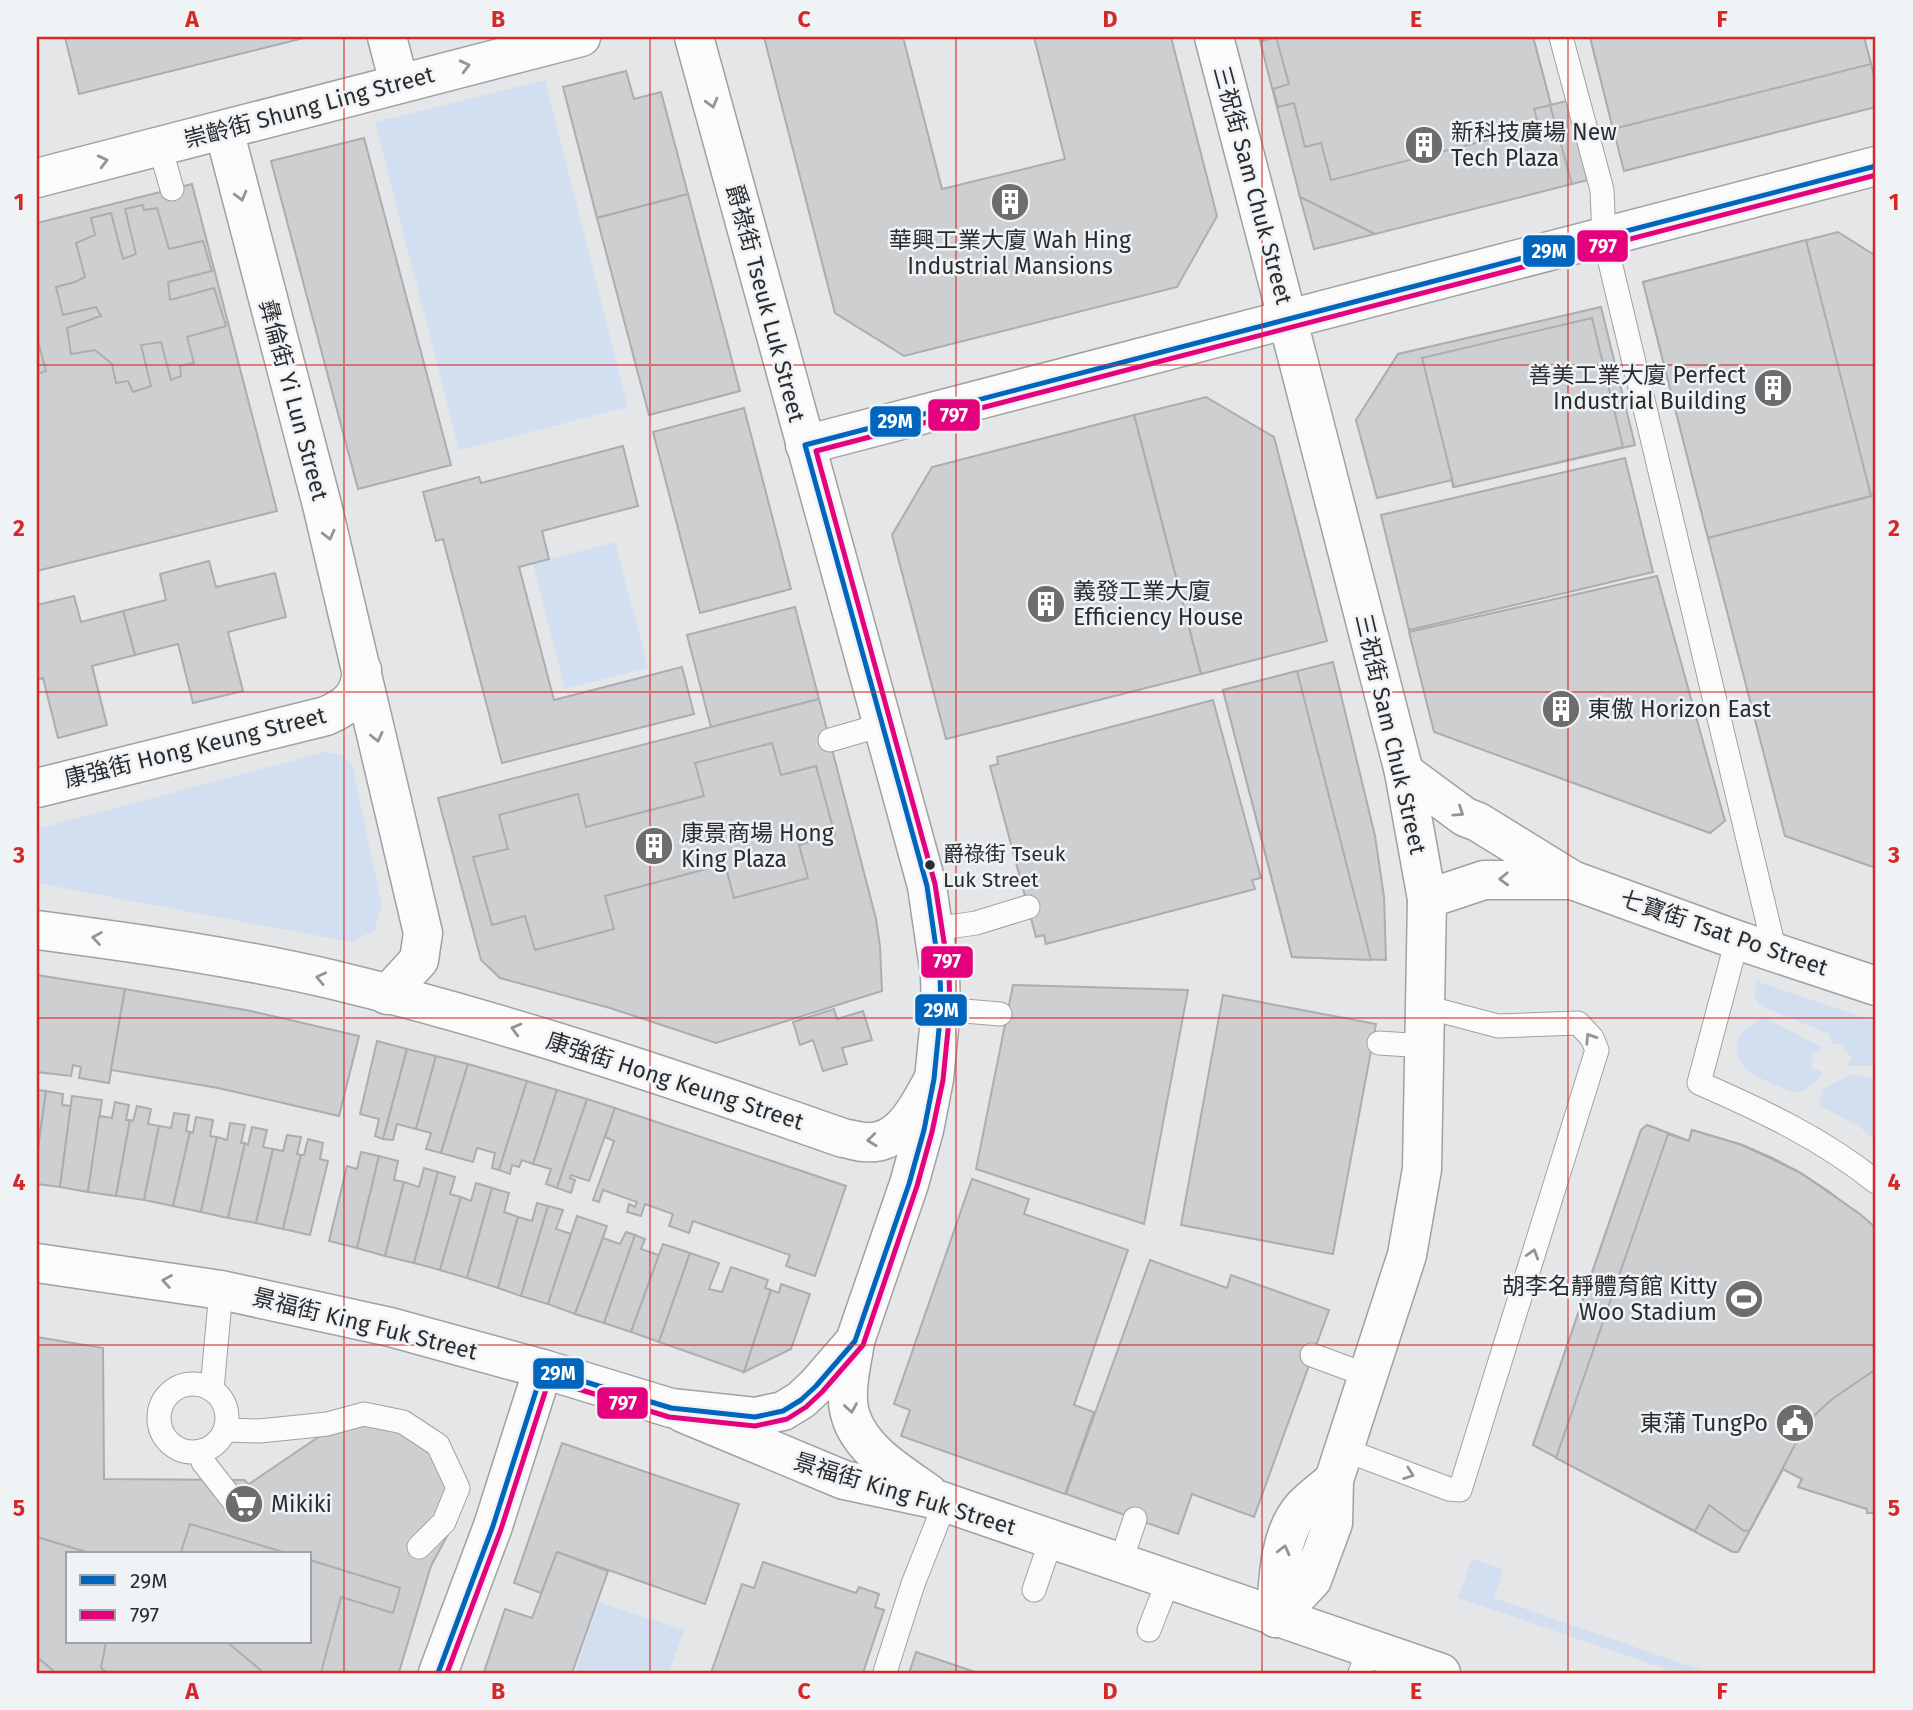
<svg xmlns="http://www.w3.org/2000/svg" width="1913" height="1710" viewBox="0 0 1913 1710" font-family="'Fira Sans','Noto Sans TC',sans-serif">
<rect width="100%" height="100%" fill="#e4e6e8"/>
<g fill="#d2dff1">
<polygon points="545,80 628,407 459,450 375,122"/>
<polygon points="615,542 648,668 565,689 533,564"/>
<polygon points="325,752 341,755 352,764 382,906 374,931 351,942 37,883 37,829"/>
<polygon points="1756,981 1876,1022 1876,1066 1846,1066 1852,1058 1840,1044 1832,1044 1829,1034 1761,1006 1755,998"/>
<path d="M 1764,1017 L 1823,1048 L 1812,1055 L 1811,1068 L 1823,1072 C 1819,1080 1807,1091 1799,1092 C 1790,1093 1781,1087 1773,1084 C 1754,1076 1729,1063 1739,1037 C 1742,1029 1756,1022 1764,1017 Z"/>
<polygon points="1852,1074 1876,1080 1876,1140 1858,1126 1819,1105 1823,1089"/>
<polygon points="1472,1559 1503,1569 1494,1598 1710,1673 1678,1673 1458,1598"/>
<polygon points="599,1602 684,1630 669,1673 575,1673"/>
</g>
<g fill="#cdcfd0" stroke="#acadaf" stroke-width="2" fill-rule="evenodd">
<polygon points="65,37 308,37 79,94"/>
<polygon points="764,37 903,37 942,189 1065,159 1034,37 1171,37 1217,216 1177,287 904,356 835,313"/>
<polygon points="1259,37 1533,37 1572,184 1375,234 1300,197"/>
<polygon points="1261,37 1533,37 1551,105 1534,109 1539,127 1331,180 1321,143 1305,147 1294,103 1278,107 1273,89 1289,84 1276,37 1262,41"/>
<polygon points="1590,37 1864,37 1876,83 1876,107 1624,171"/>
<polygon points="1590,37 1864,37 1871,64 1613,129"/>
<polygon points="626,71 634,99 661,92 688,194 597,218 563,87"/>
<polygon points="1567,101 1588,180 1572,184 1550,105"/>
<polygon points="364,138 451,465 358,489 271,161"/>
<polygon points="192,184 277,511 37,571 37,223"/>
<polygon points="688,194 740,391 649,415 597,218"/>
<polygon points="1300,197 1375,234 1314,249"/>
<polygon points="143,205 144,210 157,208 169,249 203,241 212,271 168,282 170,300 214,288 226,326 187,337 194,363 180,366 181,376 171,380 161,342 141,345 151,386 133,392 128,381 116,383 112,364 95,350 71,354 67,328 101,316 96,307 63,315 56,287 75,282 85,277 76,243 95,235 91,218 111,213 123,259 136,254 125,209"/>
<polygon points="1838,232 1876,256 1876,495 1708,538 1643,282"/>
<polygon points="1806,240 1871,496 1708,538 1643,282"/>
<polygon points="1601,307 1635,445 1453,487 1452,480 1377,498 1356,420 1398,354"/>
<polygon points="1592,318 1623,447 1454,487 1422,358"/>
<polygon points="37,338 46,371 37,374"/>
<polygon points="1206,397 1274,437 1327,641 1201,674 1134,415"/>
<polygon points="744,408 791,589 700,613 653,432"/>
<polygon points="1134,415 1201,674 946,739 892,535 932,467"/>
<polygon points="623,446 638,506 542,531 549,559 519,567 554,700 682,667 694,714 502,763 443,539 436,541 423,492 479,477 481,483"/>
<polygon points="1625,458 1653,572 1409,630 1381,515"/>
<polygon points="1876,495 1876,868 1785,836 1708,538"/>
<polygon points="209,561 216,587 275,573 286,617 228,632 243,691 193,703 178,644 135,655 123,611 166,600 160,574"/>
<polygon points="1657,576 1725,821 1710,833 1434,732 1409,632"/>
<polygon points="74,596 81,622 123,611 135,655 92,666 107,725 58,738 43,678 37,680 37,605"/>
<polygon points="795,607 819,699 711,727 687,635"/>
<polygon points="1333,662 1375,836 1384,897 1386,960 1292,957 1223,690"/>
<polygon points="1297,671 1371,960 1292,957 1223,690"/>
<polygon points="819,699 876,919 880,946 882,991 716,1043 610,1008 500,978 481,960 438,798"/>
<polygon points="1213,700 1261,878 1252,880 1255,889 1046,944 1044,935 1036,937 990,766 998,764 997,757"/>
<polygon points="772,743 781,775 816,766 835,835 799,845 808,878 734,898 725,864 605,896 614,929 535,950 525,916 492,925 473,857 508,849 499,815 578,794 586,827 704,796 695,763"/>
<polygon points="37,975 125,989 109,1083 79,1078 81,1067 73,1065 71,1076 37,1072"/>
<polygon points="1013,985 1188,990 1144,1224 976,1169"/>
<polygon points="125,989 251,1011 359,1036 339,1116 218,1088 111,1070"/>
<polygon points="1223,995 1376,1024 1333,1254 1181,1225"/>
<polygon points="834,1009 837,1019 863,1011 872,1040 842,1048 847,1064 823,1071 813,1040 800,1045 793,1022"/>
<polygon points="377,1041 407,1049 383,1139 375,1136 379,1119 360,1114"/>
<polygon points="407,1049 436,1056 416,1129 397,1124 393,1140 383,1139"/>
<polygon points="436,1056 468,1064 441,1153 426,1149 431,1133 416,1129"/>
<polygon points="468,1064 527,1081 499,1170 492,1168 495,1153 477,1148 473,1162 441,1153"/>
<polygon points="527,1081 557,1090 533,1164 522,1160 519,1167 512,1165 510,1174 499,1170"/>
<polygon points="37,1090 46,1091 37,1156"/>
<polygon points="557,1090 587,1099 557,1188 546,1184 551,1169 533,1164"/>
<polygon points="46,1091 63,1094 62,1105 71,1106 60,1187 37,1184 37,1156"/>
<polygon points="72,1096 102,1100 88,1192 60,1187"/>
<polygon points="587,1099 615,1108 589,1181 571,1175 570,1178 575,1180 571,1193 557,1188"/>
<polygon points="115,1102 129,1105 126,1120 130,1120 116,1196 88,1192 99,1116 112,1118"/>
<polygon points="137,1106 151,1109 148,1124 159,1126 144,1200 116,1196 130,1120 133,1121"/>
<polygon points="615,1108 846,1186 815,1276 786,1266 790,1255 693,1221 689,1233 669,1226 673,1214 645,1204 641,1216 627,1212 629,1204 635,1207 637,1202 603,1190 599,1202 593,1200 614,1141 605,1137"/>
<polygon points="174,1113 189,1115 186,1131 190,1132 173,1206 144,1200 159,1126 171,1128"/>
<polygon points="196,1117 213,1120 210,1136 217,1137 201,1212 173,1206 190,1132 193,1133"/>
<polygon points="230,1123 245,1125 241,1143 245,1143 228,1218 201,1212 217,1137 227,1140"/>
<polygon points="1647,1125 1689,1141 1692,1130 1742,1145 1772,1158 1799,1172 1828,1191 1876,1228 1876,1513 1867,1513 1867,1509 1798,1487 1802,1479 1783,1469 1738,1552 1733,1552 1533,1445 1641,1130"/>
<polygon points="1647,1125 1689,1141 1692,1130 1742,1145 1772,1158 1799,1172 1828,1191 1876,1228 1876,1513 1867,1513 1867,1509 1798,1487 1802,1479 1783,1469 1738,1552 1733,1552 1533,1445 1641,1130"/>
<polygon points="252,1127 267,1130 263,1147 273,1149 256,1223 228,1218 245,1143 248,1145"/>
<polygon points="1692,1130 1742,1145 1799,1172 1860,1214 1876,1228 1876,1369 1831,1400 1815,1415 1799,1437 1750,1530 1744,1531 1709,1505 1695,1531 1556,1458 1668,1134 1689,1141"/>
<polygon points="287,1135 301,1137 297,1154 301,1155 283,1229 256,1223 273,1149 283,1151"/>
<polygon points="308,1139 323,1143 320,1159 328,1161 310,1235 283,1229 301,1155 304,1155"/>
<polygon points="361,1152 379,1156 357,1248 329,1241 347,1166 357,1169"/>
<polygon points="379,1156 398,1161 394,1180 404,1182 385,1256 357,1248"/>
<polygon points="424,1168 438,1172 414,1263 385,1256 404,1182 419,1187"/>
<polygon points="438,1172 455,1177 450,1194 461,1197 440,1270 414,1263"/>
<polygon points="972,1179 1029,1199 1024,1214 1128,1250 1074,1405 1094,1412 1065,1494 901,1436 910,1410 894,1404"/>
<polygon points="476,1183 492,1188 467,1278 440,1270 461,1197 471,1201"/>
<polygon points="492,1188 509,1193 504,1212 518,1217 498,1288 467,1278"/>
<polygon points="537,1203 548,1206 521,1296 498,1288 518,1217 532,1221"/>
<polygon points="548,1206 563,1210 556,1229 571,1234 548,1304 521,1296"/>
<polygon points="577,1216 607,1226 575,1314 548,1304"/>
<polygon points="626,1232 635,1235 604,1323 575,1314 603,1238 620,1244"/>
<polygon points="635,1235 645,1239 641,1249 659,1255 631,1332 604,1323"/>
<polygon points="663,1244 690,1253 659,1342 631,1332"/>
<polygon points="690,1253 719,1263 709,1289 722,1292 731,1267 768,1280 765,1288 771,1290 744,1372 659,1342"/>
<polygon points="1150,1260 1227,1288 1231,1275 1329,1310 1254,1517 1192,1494 1178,1534 1066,1494"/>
<polygon points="781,1284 810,1294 791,1349 744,1372 771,1290 779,1293"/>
<path d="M 37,1337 L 103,1348 L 104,1479 L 244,1480 L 249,1484 L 323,1434 L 368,1423 L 400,1428 L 435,1453 L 447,1485 L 454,1523 L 431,1566 L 399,1672 L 37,1673 ZM 68,1554 L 310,1554 L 310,1642 L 68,1642 Z"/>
<polygon points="562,1443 739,1504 705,1604 557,1552 541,1593 514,1583"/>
<polygon points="190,1524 290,1554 186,1554 181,1552"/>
<polygon points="37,1537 93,1554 68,1554 68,1642 106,1642 101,1668 108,1673 56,1673 37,1657"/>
<polygon points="557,1552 608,1571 572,1673 484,1672 505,1609 532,1618"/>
<polygon points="310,1560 400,1588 393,1613 341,1597 321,1673 264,1673 227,1642 310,1642"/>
<polygon points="763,1562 856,1593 859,1587 879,1594 875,1607 884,1610 863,1673 711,1673 742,1584 754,1588"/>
<polygon points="916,1652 978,1673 909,1673"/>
</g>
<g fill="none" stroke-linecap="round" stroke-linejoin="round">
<g stroke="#a0a1a2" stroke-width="25">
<g id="lane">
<polyline points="1561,37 1602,190 1604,237 1775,952"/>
<polyline points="160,147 172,189"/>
<polyline points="830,740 882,725"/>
<polyline points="934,929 976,923 1028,907"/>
<path d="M 1737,940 L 1699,1083 C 1761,1110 1823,1139 1876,1182"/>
<polyline points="941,1009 1000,1014"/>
<polyline points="1379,1043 1425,1046"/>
<polyline points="1312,1355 1369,1376"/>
<circle cx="193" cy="1418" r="34"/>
<polyline points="212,1390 221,1290"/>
<polyline points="225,1430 259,1431 299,1427 327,1424 364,1414 403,1422 438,1445 458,1488 444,1522 419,1547"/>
<polyline points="1345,1450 1449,1489 1460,1490 1597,1050 1592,1038 1578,1023 1498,1026 1426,1007"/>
<polyline points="200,1451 203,1462 239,1508"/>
<polyline points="1120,1564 1135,1519"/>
<polyline points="1034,1590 1051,1540"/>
<polyline points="1149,1630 1168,1581"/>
<polyline points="885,1672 913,1584 945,1503"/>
<polyline points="1360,1673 1369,1649"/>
</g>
</g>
<g stroke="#a0a1a2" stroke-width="41">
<g id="street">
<polyline points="387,37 399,83"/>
<polyline points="1214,37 1288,321"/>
<polyline points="224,130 322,505 423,933 419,960 387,995"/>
<path d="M 37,788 L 326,716 C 349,706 360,696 362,670"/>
<path d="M 37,930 C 136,943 236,957 334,980 C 507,1022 675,1079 843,1138 C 851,1139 858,1142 865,1142 C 900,1146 918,1107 932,1082"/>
<path d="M 855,1341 C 852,1364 843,1394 851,1417 C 862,1451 900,1473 928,1493"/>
<polyline points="683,1413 844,1480 938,1500 1441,1673"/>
<polyline points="1276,1618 1312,1580 1333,1523 1334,1480 1407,1255 1422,1169 1427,899"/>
<path d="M 1276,1618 C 1278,1583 1278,1536 1302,1508 C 1311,1498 1324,1489 1334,1480"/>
</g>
</g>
<g stroke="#a0a1a2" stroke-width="41">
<g id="secondary">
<polyline points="37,178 581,37"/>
<polyline points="1288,321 1404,772 1427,899 1484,880 1572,880"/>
<polyline points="805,445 1876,166"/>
<polyline points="1404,772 1465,817 1478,822 1572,880 1737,940 1876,986"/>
<polyline points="37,1263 221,1290 390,1327 543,1369 671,1408 755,1417 783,1411 801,1400 816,1386 855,1341 909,1184 924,1130 934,1079 941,1009 940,975 927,886 694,37"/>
<polyline points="438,1673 493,1526 543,1369"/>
</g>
</g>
<use href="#lane" stroke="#fbfbfc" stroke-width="23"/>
<use href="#street" stroke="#fbfbfc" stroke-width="38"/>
<use href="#secondary" stroke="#fbfbfc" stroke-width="38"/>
<g stroke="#f0f3f6" stroke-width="10">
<polyline id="bus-1" points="438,1673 493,1526 543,1369 671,1408 755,1417 783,1411 801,1400 816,1386 855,1341 909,1184 924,1130 934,1079 941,1009 940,975 927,886 805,445 1876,166"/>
</g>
<g stroke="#f0f3f6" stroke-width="10">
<polyline id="bus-2" points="447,1673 501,1529 549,1380 669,1417 755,1426 787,1419 806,1407 822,1392 863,1345 917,1186 932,1132 943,1080 950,1010 949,974 935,884 816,451 1876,175"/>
</g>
<use href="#bus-1" stroke="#0065bd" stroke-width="5"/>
<use href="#bus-2" stroke="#e5007d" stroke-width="5"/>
</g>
<defs><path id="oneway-chevron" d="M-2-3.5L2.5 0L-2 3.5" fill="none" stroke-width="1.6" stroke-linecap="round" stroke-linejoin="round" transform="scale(1.75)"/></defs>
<g stroke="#939494">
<use href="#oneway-chevron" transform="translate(465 66) rotate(-14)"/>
<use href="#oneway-chevron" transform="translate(712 103) rotate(75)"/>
<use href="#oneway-chevron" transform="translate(103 161) rotate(-14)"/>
<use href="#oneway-chevron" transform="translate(241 196) rotate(75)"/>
<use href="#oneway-chevron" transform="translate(329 535) rotate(76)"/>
<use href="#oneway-chevron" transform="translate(377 737) rotate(77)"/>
<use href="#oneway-chevron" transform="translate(1459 812) rotate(34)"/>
<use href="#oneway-chevron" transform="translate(1504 879) rotate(178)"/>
<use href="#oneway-chevron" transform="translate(97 938) rotate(-171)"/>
<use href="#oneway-chevron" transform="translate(321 978) rotate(-168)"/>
<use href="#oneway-chevron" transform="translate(516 1029) rotate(-165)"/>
<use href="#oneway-chevron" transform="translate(1590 1038) rotate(-123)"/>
<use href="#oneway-chevron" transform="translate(872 1140) rotate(174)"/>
<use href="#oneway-chevron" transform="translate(1533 1254) rotate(-73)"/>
<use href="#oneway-chevron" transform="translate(167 1281) rotate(-171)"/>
<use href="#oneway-chevron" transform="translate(851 1408) rotate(81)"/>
<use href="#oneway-chevron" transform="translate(1409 1474) rotate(20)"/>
<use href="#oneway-chevron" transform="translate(1284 1550) rotate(-76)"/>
</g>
<path fill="none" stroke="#d62828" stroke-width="2" stroke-opacity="0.55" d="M 344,37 L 344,1673M 650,37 L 650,1673M 956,37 L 956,1673M 1262,37 L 1262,1673M 1568,37 L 1568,1673M 37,365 L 1876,365M 37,692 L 1876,692M 37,1018 L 1876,1018M 37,1345 L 1876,1345"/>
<defs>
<g id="building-disc" transform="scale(2.0125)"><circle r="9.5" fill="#6c6d6e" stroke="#f0f3f6"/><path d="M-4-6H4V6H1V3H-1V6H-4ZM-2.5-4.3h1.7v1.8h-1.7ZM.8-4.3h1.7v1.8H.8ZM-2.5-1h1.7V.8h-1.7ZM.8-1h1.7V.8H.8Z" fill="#fff"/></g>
<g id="stadium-disc" transform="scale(2.0125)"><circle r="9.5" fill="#6c6d6e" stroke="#f0f3f6"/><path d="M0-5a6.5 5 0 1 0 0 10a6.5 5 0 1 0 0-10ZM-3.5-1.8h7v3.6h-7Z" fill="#fff"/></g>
<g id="civic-disc" transform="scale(2.0125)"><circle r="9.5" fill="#6c6d6e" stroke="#f0f3f6"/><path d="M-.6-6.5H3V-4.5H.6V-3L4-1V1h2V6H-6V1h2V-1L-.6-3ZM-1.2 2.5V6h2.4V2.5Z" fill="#fff"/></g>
<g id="supermarket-disc" transform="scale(2.0125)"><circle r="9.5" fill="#6c6d6e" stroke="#f0f3f6"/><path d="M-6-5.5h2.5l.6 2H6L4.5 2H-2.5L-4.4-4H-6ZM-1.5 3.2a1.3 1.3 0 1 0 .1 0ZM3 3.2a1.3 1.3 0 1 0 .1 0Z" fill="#fff"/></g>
</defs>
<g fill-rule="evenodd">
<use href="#building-disc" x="1424" y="145"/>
<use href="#building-disc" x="1010" y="202"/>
<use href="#building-disc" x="1773" y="388"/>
<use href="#building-disc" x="1046" y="604"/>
<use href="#building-disc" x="1561" y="709"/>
<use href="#building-disc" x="654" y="846"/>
<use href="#stadium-disc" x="1744" y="1299"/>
<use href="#civic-disc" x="1795" y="1423"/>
<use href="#supermarket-disc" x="244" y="1504"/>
</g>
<circle fill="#2b2c2d" stroke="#f0f3f6" stroke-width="2.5" cx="930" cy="865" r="6"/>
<g text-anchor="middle" stroke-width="5" stroke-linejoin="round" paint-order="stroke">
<g font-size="21" fill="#2b2c2d" stroke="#f0f3f6" text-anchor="start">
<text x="943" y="861">爵祿街 Tseuk<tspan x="943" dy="26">Luk Street</tspan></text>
</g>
<g font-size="23" fill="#2b2c2d" stroke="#f0f3f6">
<text transform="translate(309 107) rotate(-15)" y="8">崇齡街 Shung Ling Street</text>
<text transform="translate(1253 185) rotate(75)" y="8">三祝街 Sam Chuk Street</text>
<text transform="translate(766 303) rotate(75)" y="8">爵祿街 Tseuk Luk Street</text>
<text transform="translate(294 400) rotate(75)" y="8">彝倫街 Yi Lun Street</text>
<text transform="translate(1391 734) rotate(77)" y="8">三祝街 Sam Chuk Street</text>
<text transform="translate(195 747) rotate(-14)" y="8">康強街 Hong Keung Street</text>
<text transform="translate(1724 933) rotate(19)" y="8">七寶街 Tsat Po Street</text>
<text transform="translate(675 1081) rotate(18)" y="8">康強街 Hong Keung Street</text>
<text transform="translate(365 1324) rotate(14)" y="8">景福街 King Fuk Street</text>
<text transform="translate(905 1494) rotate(17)" y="8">景福街 King Fuk Street</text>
</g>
<g font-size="23" fill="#2b2c2d" stroke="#f0f3f6" text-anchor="start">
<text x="1451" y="140">新科技廣場 New<tspan x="1451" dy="26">Tech Plaza</tspan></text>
<text x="1010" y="248" text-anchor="middle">華興工業大廈 Wah Hing<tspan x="1010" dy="26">Industrial Mansions</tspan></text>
<text x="1746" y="383" text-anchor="end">善美工業大廈 Perfect<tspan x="1746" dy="26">Industrial Building</tspan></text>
<text x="1073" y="599">義發工業大廈<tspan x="1073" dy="26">Efficiency House</tspan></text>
<text x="1588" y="717">東傲 Horizon East</text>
<text x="681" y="841">康景商場 Hong<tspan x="681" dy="26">King Plaza</tspan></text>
<text x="1717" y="1294" text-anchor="end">胡李名靜體育館 Kitty<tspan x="1717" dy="26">Woo Stadium</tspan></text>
<text x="1768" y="1431" text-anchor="end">東蒲 TungPo</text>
<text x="271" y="1512">Mikiki</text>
</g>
</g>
<g stroke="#f0f3f6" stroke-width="2.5">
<rect x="1576" y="229" width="53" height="34" rx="7" fill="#e5007d"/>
<rect x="1522" y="234" width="54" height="34" rx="7" fill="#0065bd"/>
<rect x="927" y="398" width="54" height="34" rx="7" fill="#e5007d"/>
<rect x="869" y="405" width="53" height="33" rx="7" fill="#0065bd"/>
<rect x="920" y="945" width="54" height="34" rx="7" fill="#e5007d"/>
<rect x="914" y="993" width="54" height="34" rx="7" fill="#0065bd"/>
<rect x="532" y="1357" width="53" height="33" rx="7" fill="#0065bd"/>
<rect x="596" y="1386" width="53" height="34" rx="7" fill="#e5007d"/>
</g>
<g font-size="19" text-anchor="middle" font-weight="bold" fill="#fff">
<text x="1603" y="253">797</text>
<text x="1549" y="258">29M</text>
<text x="954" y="422">797</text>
<text x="895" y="428">29M</text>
<text x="947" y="968">797</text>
<text x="941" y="1017">29M</text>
<text x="558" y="1380">29M</text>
<text x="623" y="1410">797</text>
</g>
<rect width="1913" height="1710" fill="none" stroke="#f0f3f6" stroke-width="77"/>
<rect x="66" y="1552" width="245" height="91" fill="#f0f3f6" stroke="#a1a3a6" stroke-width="2"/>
<rect x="80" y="1575" width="35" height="10" fill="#0065bd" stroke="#a1a3a6" stroke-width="2"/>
<text x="130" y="1588" font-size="21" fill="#2b2c2d">29M</text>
<rect x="80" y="1610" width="35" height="10" fill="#e5007d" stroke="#a1a3a6" stroke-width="2"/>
<text x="130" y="1622" font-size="21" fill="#2b2c2d">797</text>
<rect x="38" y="38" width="1836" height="1634" fill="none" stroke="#d62828" stroke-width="2.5"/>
<g font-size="23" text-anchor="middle" font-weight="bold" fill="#d62828">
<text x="192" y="27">A</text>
<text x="498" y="27">B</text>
<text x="804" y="27">C</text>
<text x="1110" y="27">D</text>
<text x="1416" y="27">E</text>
<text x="1722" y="27">F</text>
<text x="19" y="210">1</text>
<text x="1894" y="210">1</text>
<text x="19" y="536">2</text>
<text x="1894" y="536">2</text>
<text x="19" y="863">3</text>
<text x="1894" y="863">3</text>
<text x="19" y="1190">4</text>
<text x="1894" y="1190">4</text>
<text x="19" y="1516">5</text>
<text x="1894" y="1516">5</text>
<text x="192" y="1699">A</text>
<text x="498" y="1699">B</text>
<text x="804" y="1699">C</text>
<text x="1110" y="1699">D</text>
<text x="1416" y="1699">E</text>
<text x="1722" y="1699">F</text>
</g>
</svg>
